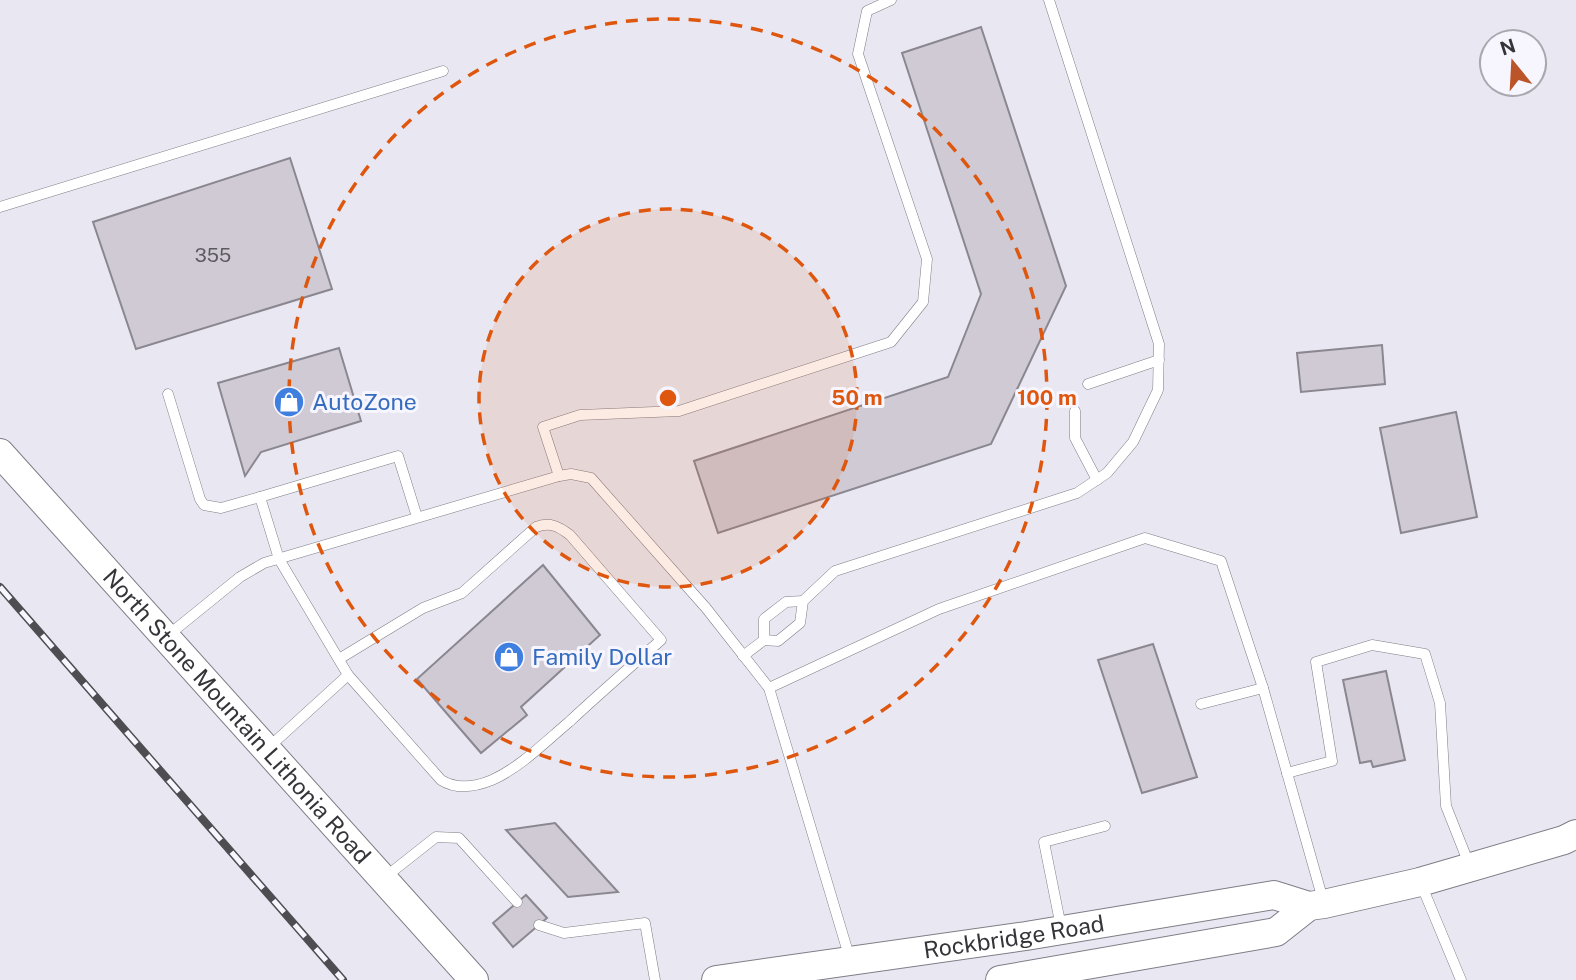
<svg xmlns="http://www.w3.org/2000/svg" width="1576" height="980" viewBox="0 0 1576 980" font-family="'Public Sans',sans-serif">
<rect width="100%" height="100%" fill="#e9e8f2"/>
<g fill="#cfcad4" stroke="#8b8790" stroke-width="2">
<polygon points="981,27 1066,286 991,444 718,533 694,461 948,377 981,294 902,53"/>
<polygon points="290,158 332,289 136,349 93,222"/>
<polygon points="1382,345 1385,384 1301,392 1297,353"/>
<polygon points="339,348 361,421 261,452 245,476 218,383"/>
<polygon points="1456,412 1477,517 1401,533 1380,428"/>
<polygon points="543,565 600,635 521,707 527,715 481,753 417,679"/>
<polygon points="1153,644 1197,777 1142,793 1098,660"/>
<polygon points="1386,671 1405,760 1373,767 1371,761 1360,763 1343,680"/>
<polygon points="555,823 618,892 568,897 506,830"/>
<polygon points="526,895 547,918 513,947 493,923"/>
</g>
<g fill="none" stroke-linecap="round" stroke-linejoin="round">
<g stroke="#7f7d86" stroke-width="11">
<g id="service">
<polyline points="0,207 443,71"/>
<polyline points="1088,384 1159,360"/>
<polyline points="168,394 200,499 204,505 221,508 260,497"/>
<polyline points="1075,411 1075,438 1097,480"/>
<polyline points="559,476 543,427 580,415 679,411 891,342 923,302 927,259 858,54 867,11 891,0"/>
<polyline points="166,637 240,577 264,563 559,476 571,474 591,478 706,608 769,688"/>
<polyline points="764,640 764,619 786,602 803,601"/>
<polyline points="743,656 764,640 778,641 800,623 803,601 835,571 1077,493 1107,473 1133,442 1158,390 1159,344 1049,0"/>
<path d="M 339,659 L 423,608 L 462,593 L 536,527 C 550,522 558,526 570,535 L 661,640 C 630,667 599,694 569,722 C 545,742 521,767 492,780 C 475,787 457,790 441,780 L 348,675"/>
<polyline points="1201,704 1263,688"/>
<polyline points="268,748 348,675 279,559 260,497 398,456 417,517"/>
<polyline points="1287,773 1332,761 1316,662 1372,645 1425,654 1440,703 1446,806 1469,864"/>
<polyline points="384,878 436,837 459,838 517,902"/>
<polyline points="1421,884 1461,980"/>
<polyline points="539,925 564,933 645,923 655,980"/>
<polyline points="1061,927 1044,842 1105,826"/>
<polyline points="850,959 769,688 939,609 1145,538 1221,561 1263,688 1323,900"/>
</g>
</g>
<g stroke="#7f7d86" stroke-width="30">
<g id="secondary">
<path id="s1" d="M 0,453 L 474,980"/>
<path id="s2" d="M 716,980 L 1026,936 L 1274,895 L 1309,906 L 1324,904 L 1420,882 L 1564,840 L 1576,834"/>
<polyline points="1000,980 1276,932 1309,906"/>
</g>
</g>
<use href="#service" stroke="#fff" stroke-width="10"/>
<use href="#secondary" stroke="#fff" stroke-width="28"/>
<g stroke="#4e4d52" stroke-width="8">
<polyline id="rail" points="0,587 343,980"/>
</g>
<use href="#rail" stroke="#f7f5fe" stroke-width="5" stroke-dasharray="16" stroke-linecap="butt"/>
</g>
<circle cx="668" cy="398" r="189" fill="#df570e" fill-opacity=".12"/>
<g fill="none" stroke="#df570e" stroke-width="3.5" stroke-dasharray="12 9">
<circle cx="668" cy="398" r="189"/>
<circle cx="668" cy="398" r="379"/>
</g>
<defs>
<g id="shop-disc" transform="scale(1.575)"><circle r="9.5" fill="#3f7fe0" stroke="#f7f5fe"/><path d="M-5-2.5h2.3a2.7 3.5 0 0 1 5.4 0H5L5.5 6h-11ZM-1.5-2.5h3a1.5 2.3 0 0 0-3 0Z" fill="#fff"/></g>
</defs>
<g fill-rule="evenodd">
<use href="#shop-disc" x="289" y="402"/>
<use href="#shop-disc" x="509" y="657"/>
</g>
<g text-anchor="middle" stroke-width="6" stroke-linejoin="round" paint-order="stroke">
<g font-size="19" fill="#5c5a5f">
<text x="213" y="262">355</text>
</g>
<g font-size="23" fill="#366cbe" stroke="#f7f5fe" text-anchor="start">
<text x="312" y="410">AutoZone</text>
<text x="532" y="665">Family Dollar</text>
</g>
<g font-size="23" fill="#353438" stroke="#f7f5fe">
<text dy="8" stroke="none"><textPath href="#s1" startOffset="354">North Stone Mountain Lithonia Road</textPath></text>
<text dy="8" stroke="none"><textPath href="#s2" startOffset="301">Rockbridge Road</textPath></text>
</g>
</g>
<circle cx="668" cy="398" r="10" fill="#df570e" stroke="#f7f5fe" stroke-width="3.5"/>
<g font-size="21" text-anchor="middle" font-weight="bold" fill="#df570e" stroke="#f7f5fe" stroke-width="6" stroke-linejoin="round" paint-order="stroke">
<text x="857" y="405">50 m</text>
<text x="1047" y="405">100 m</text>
</g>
<g transform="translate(1513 63) rotate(342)"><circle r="33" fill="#f7f5fe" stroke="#a9a8af" stroke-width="2"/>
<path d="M0-5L12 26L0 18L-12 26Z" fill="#bb5429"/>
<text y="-10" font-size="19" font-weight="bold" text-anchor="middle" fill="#353438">N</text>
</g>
</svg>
